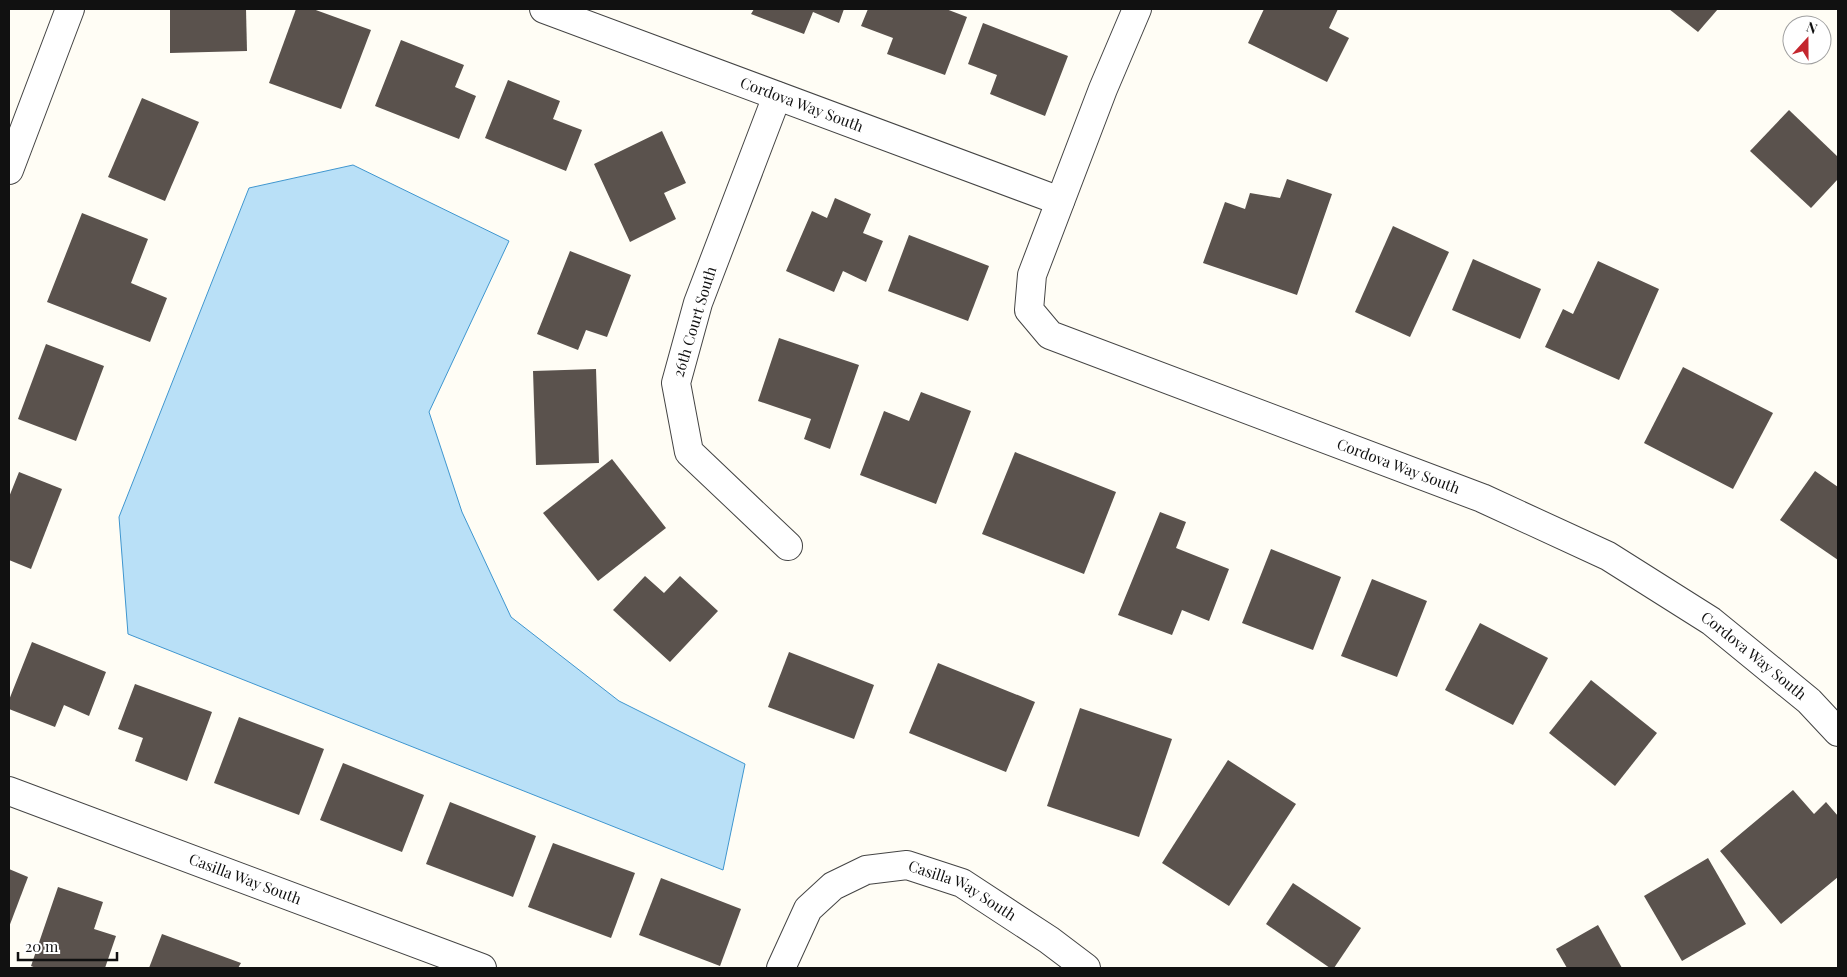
<svg xmlns="http://www.w3.org/2000/svg" width="1847" height="977" viewBox="0 0 1847 977" font-family="'Playfair Display',serif">
<rect width="100%" height="100%" fill="#fffdf5"/>
<polygon fill="#b9e0f7" stroke="#3f96cf" points="353,165 509,241 429,412 462,512 511,617 619,701 745,764 723,870 128,634 119,517 249,188"/>
<g fill="#5a524d">
<polygon points="170,9 246,9 247,51 170,53"/>
<polygon points="296,9 313,9 371,30 341,109 269,83"/>
<polygon points="754,9 844,9 839,23 813,12 804,34 751,14"/>
<polygon points="868,9 946,9 967,17 945,75 887,54 893,38 861,26"/>
<polygon points="1264,9 1338,9 1329,28 1349,38 1327,82 1248,43"/>
<polygon points="1669,9 1718,9 1698,32"/>
<polygon points="983,23 1068,56 1045,116 990,94 997,75 968,64"/>
<polygon points="401,40 464,65 455,87 476,96 459,139 375,106"/>
<polygon points="508,80 560,101 553,119 582,130 566,171 485,138"/>
<polygon points="142,98 199,122 165,201 108,177"/>
<polygon points="1789,110 1838,157 1838,179 1811,208 1750,151"/>
<polygon points="662,131 686,183 664,193 676,219 630,242 594,164"/>
<polygon points="1287,179 1332,194 1297,295 1203,263 1225,202 1245,209 1250,193 1280,198"/>
<polygon points="835,198 871,214 863,233 883,241 866,282 843,271 834,292 786,271 812,211 827,218"/>
<polygon points="82,213 148,239 131,283 167,298 150,342 47,302"/>
<polygon points="1393,226 1449,252 1410,337 1355,312"/>
<polygon points="909,235 989,266 968,321 888,291"/>
<polygon points="570,251 631,275 607,337 586,330 578,350 537,334"/>
<polygon points="1473,259 1541,289 1520,339 1452,310"/>
<polygon points="1598,261 1659,289 1619,380 1545,347 1563,309 1573,314"/>
<polygon points="779,338 859,365 830,449 804,439 811,419 758,401"/>
<polygon points="46,344 104,366 76,441 18,419"/>
<polygon points="1683,367 1773,413 1733,489 1644,443"/>
<polygon points="596,369 599,463 536,465 533,371"/>
<polygon points="921,392 971,411 936,504 860,475 884,411 909,421"/>
<polygon points="1015,452 1116,492 1084,574 982,534"/>
<polygon points="612,459 666,528 598,581 543,513"/>
<polygon points="1815,471 1838,487 1838,560 1780,520"/>
<polygon points="19,472 62,489 31,569 9,560 9,497"/>
<polygon points="1160,512 1186,522 1176,548 1229,569 1209,621 1182,610 1172,635 1118,615"/>
<polygon points="1271,549 1341,577 1313,650 1242,623"/>
<polygon points="645,576 664,593 680,576 718,611 670,662 613,610"/>
<polygon points="1372,579 1427,601 1397,677 1341,656"/>
<polygon points="1480,623 1548,658 1513,725 1445,690"/>
<polygon points="32,642 106,672 89,716 64,705 55,727 9,709 9,700"/>
<polygon points="789,652 874,685 854,739 768,707"/>
<polygon points="938,663 1035,702 1006,772 909,733"/>
<polygon points="1591,680 1657,733 1615,786 1549,733"/>
<polygon points="135,684 212,712 187,781 135,761 143,738 118,729"/>
<polygon points="1080,708 1172,739 1139,837 1047,806"/>
<polygon points="239,717 324,749 299,815 214,783"/>
<polygon points="1228,760 1296,804 1229,906 1162,863"/>
<polygon points="343,763 424,795 402,852 320,820"/>
<polygon points="1793,790 1814,814 1826,802 1838,816 1838,877 1781,924 1720,851"/>
<polygon points="450,802 536,836 513,897 426,864"/>
<polygon points="553,843 635,873 611,938 528,907"/>
<polygon points="1708,858 1746,924 1682,961 1644,896"/>
<polygon points="9,869 28,877 9,927"/>
<polygon points="661,878 741,909 720,966 639,935"/>
<polygon points="1293,883 1361,928 1334,968 1330,968 1266,924"/>
<polygon points="58,887 103,902 94,929 116,936 105,968 36,968 31,966"/>
<polygon points="1598,925 1622,968 1567,968 1556,949"/>
<polygon points="162,934 241,963 238,968 149,968"/>
</g>
<g fill="none" stroke-linecap="round" stroke-linejoin="round">
<g stroke="#444" stroke-width="30">
<g id="street">
<path id="s1" d="M 544,9 L 1060,201"/>
<path id="s2" d="M 1137,9 L 1103,89 L 1032,275 L 1029,310 L 1050,335 L 1482,498 L 1608,556 L 1711,621 L 1809,701 L 1838,732"/>
<polyline points="777,96 698,303 676,383 689,452 788,546"/>
<polyline points="9,170 70,9"/>
<path id="s3" d="M 9,791 L 482,968"/>
<path id="s4" d="M 781,968 L 808,909 L 833,886 L 866,870 L 907,865 L 962,883 L 1049,940 L 1086,968"/>
</g>
</g>
<use href="#street" stroke="#fff" stroke-width="28"/>
</g>
<g text-anchor="middle" stroke-width="5" stroke-linejoin="round" paint-order="stroke">
<g font-size="15" fill="#111" stroke="#fff">
<text dy="5" stroke="none"><textPath href="#s1" startOffset="275">Cordova Way South</textPath></text>
<text transform="translate(695 322) rotate(-73)" y="5">26th Court South</text>
<text dy="5" stroke="none"><textPath href="#s2" startOffset="726">Cordova Way South</textPath></text>
<text dy="5" stroke="none"><textPath href="#s2" startOffset="1131">Cordova Way South</textPath></text>
<text dy="5" stroke="none"><textPath href="#s3" startOffset="252">Casilla Way South</textPath></text>
<text dy="5" stroke="none"><textPath href="#s4" startOffset="238">Casilla Way South</textPath></text>
</g>
</g>
<rect width="1847" height="977" fill="none" stroke="#111111" stroke-width="20"/>
<g transform="translate(1807 40) rotate(21)"><circle r="24" fill="#ffffff" stroke="#a0a0a0"/>
<path d="M0-4L9 19L0 12L-9 19Z" fill="#c4262e"/>
<text y="-8" font-size="14" font-weight="bold" text-anchor="middle" fill="#111111">N</text>
</g>
<path d="M18 952v8h99v-8" fill="none" stroke="#111111" stroke-width="2.5"/>
<text x="25" y="952" font-size="15" fill="#111111" stroke="#ffffff" stroke-width="4" paint-order="stroke">20 m</text>
</svg>
